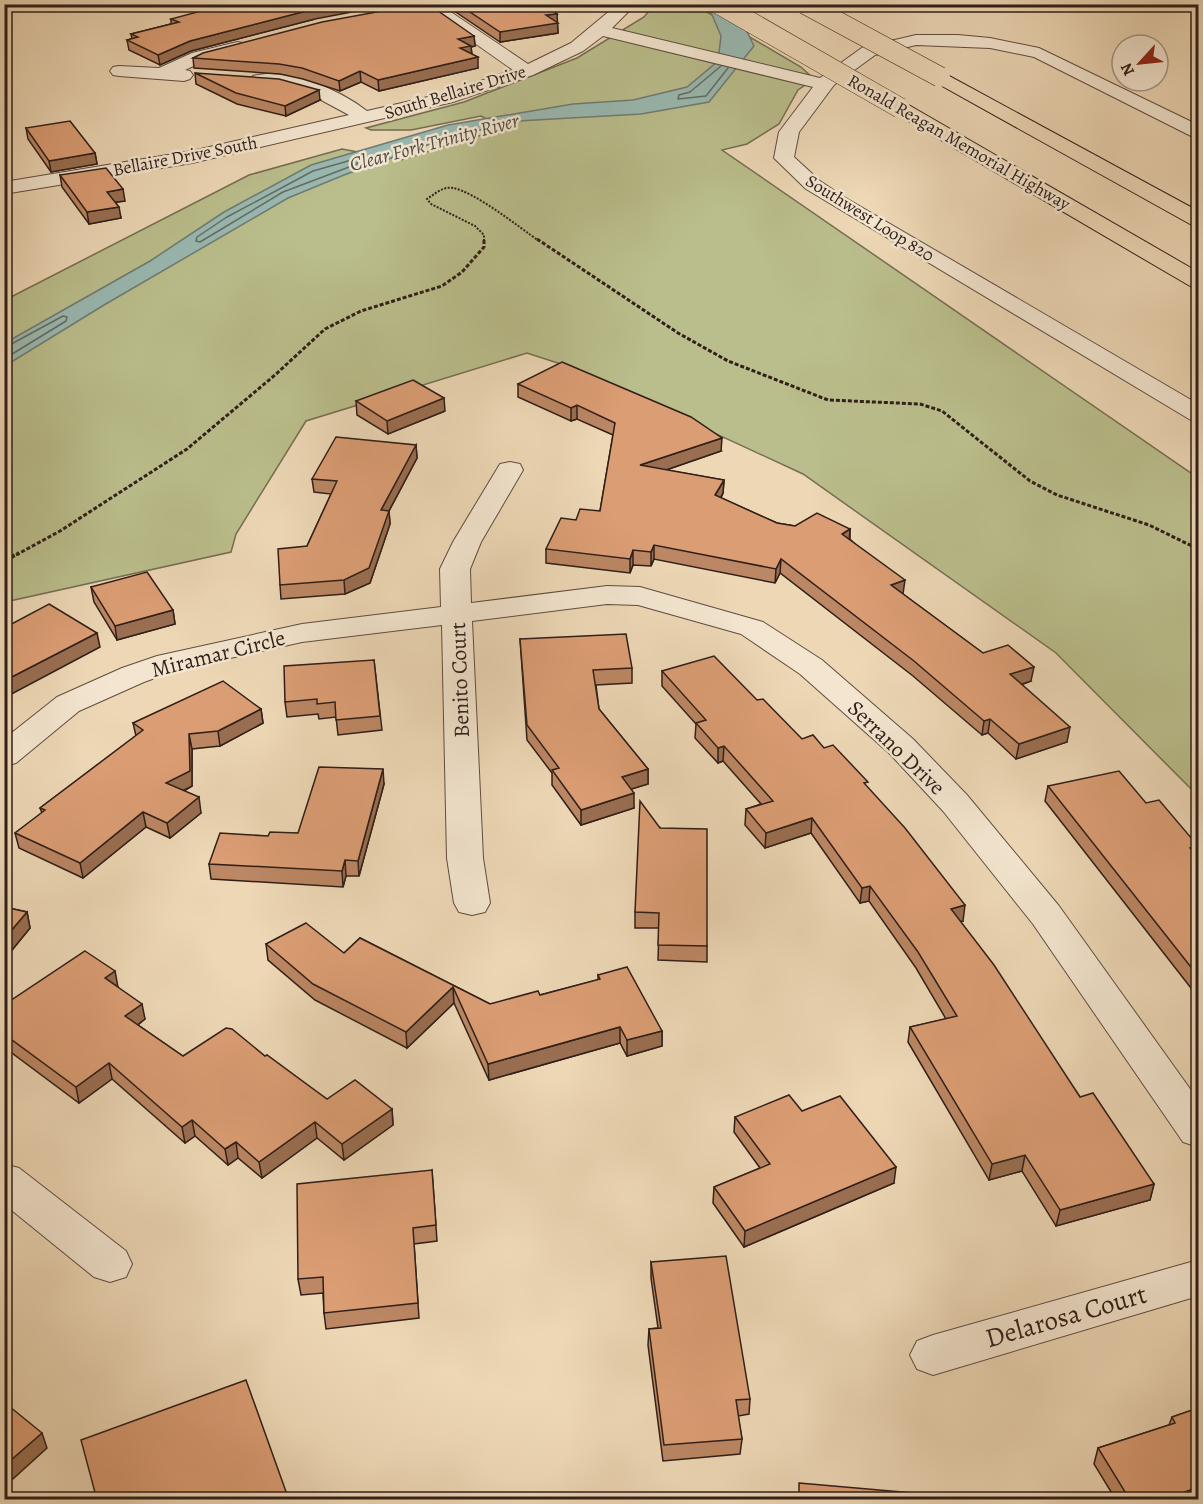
<svg xmlns="http://www.w3.org/2000/svg" width="1203" height="1504" viewBox="0 0 1203 1504" font-family="Alegreya,serif">
<rect width="100%" height="100%" fill="#edd7b5"/>
<filter id="stains"><feTurbulence type="fractalNoise" baseFrequency=".00333" numOctaves="4"/><feColorMatrix values="0 0 0 0 .2 0 0 0 0 .09 0 0 0 0 .02 0 0 0 .5 -.17"/></filter>
<radialGradient id="worn" r=".72"><stop offset=".6" stop-color="#630" stop-opacity="0"/><stop offset="1" stop-color="#630" stop-opacity=".3"/></radialGradient>
<polygon fill="#babe8c" stroke="#756e52" stroke-width="1.5" points="654,5 695,5 801,67 814,79 798,90 779,124 747,144 722,150 1198,478 1198,796 1056,653 803,474 576,369 527,353 306,421 236,534 231,552 5,602 5,300 249,175 342,149 401,160 504,128 481,116 411,130 371,130 366,128 464,102 577,58 644,17"/>
<polygon fill="#99b9b1" stroke="#6f7b74" stroke-width="1.5" points="708,5 734,5 754,46 709,102 641,114 518,121 447,138 344,175 288,198 104,305 5,366 5,343 150,261 224,212 311,165 448,125 573,104 633,100 687,87 718,61 721,36"/>
<g fill="none" stroke-linecap="round" stroke-linejoin="round">
<g stroke="#646c65" stroke-width="1.5">
<polyline points="721,66 690,92 679,95 678,99 706,96 728,68"/>
<polygon points="355,159 358,160 357,164 283,192 200,242 196,241 197,237 227,217 313,171"/>
<polyline points="4,348 63,316 67,317 66,321 4,359"/>
</g>
<g stroke="#5f4d40" stroke-width="2">
<g id="minor">
<path d="M 419,4 L 439,4 L 528,64 L 571,43 L 618,4 L 636,4 L 612,28 L 820,78 L 863,47 L 869,46 L 916,35 L 958,35 L 990,38 L 1039,48 L 1198,125 L 1198,138 L 1191,136 L 1034,57 L 990,48 L 916,45 L 875,55 L 834,85 L 799,132 L 794,157 L 820,181 L 844,197 L 1198,404 L 1198,422 L 1189,419 L 806,189 L 774,158 L 779,132 L 813,87 L 603,36 L 583,51 L 533,75 L 453,102 L 192,163 L 4,194 L 4,182 L 192,151 L 349,115 L 310,94 L 253,84 L 251,80 L 253,76 C 288,67 340,90 367,111 L 441,94 L 513,70 Z"/>
<polygon points="237,42 243,43 246,47 243,51 204,61 185,70 190,71 193,75 190,79 184,81 119,76 113,75 110,71 113,67 119,66 159,68 192,53"/>
<polygon points="510,462 520,464 523,470 481,542 470,569 471,603 607,586 640,587 763,622 822,660 913,739 967,795 1059,906 1198,1100 1198,1147 1183,1142 1033,924 943,811 889,753 800,674 741,634 638,605 607,604 472,621 483,858 490,903 485,912 472,915 459,912 454,903 447,858 442,625 302,642 177,670 144,682 79,711 16,763 4,766 4,739 57,697 122,668 157,656 302,624 441,607 440,569 453,542 500,464"/>
<polygon points="4,1164 19,1168 126,1251 132,1264 126,1277 110,1282 94,1277 4,1204"/>
<polygon points="1198,1260 1198,1296 933,1375 917,1369 910,1355 917,1341 933,1335"/>
</g>
</g>
<g stroke="#301f19" stroke-width="2">
<g id="highway">
<polygon points="940,71 1198,211 1198,225 1190,224 933,81 931,77 933,73"/>
<polygon points="900,102 907,104 1198,272 1198,288 1190,286 893,112 890,108 893,104"/>
</g>
</g>
<path stroke="#301f19" stroke-width="2" stroke-dasharray="2 1.5" stroke-linecap="butt" d="M 484,241 L 484,235 L 475,226 L 431,204 L 427,199 C 435,194 443,186 453,188 C 475,192 519,227 539,241"/>
<g stroke="#301f19" stroke-width="3" stroke-dasharray="4 2" stroke-linecap="butt">
<polyline points="537,239 678,333 728,361 828,400 920,404 942,411 1030,481 1057,495 1149,525 1198,549"/>
<polyline points="16,555 60,531 187,449 275,375 325,329 361,311 442,286 462,272 484,247 484,239"/>
</g>
<polyline stroke="#301f19" stroke-width="4" stroke-dasharray="4.5 3" stroke-linecap="butt" points="4,561 19,553"/>
<use href="#minor" fill="#f3e5cf" fill-rule="evenodd"/>
<use href="#highway" fill="#edd7b5" fill-rule="evenodd"/>
<g stroke="#301f19" stroke-width="21" stroke-linecap="butt">
<g id="highway-bridge">
<polyline points="719,4 900,108"/>
<polyline points="805,4 940,77"/>
</g>
</g>
<use href="#highway-bridge" stroke="#edd7b5" stroke-width="20"/>
</g>
<g fill="#bc8764" stroke="#301f19" stroke-width="1.5">
<polygon points="444,4 543,4 557,14 558,33 500,42"/>
<polygon points="171,19 315,19 191,51 160,65 129,50 127,40 132,39 131,34 171,24"/>
<polygon points="474,36 475,46 471,47 472,54 478,68 379,91 361,82 340,91 303,79 280,74 194,68 193,58"/>
<polygon points="195,73 320,100 286,116 237,104 196,84"/>
<polygon points="26,128 95,153 97,164 51,172 28,139"/>
<polygon points="60,175 125,201 116,202 121,218 89,224 62,187"/>
<polygon points="518,384 721,451 666,470 724,480 723,493 721,498 777,523 795,526 850,529 850,539 903,594 983,653 1031,681 1021,685 1067,742 1016,759 988,733 982,735 913,676 780,573 775,583 654,559 651,566 633,565 630,573 546,563 546,549 576,520 600,511 613,435 577,419 571,421 518,397"/>
<polygon points="356,401 445,411 388,434 357,415"/>
<polygon points="416,445 417,458 389,511 390,524 370,583 345,594 281,599 280,585 307,546 331,494 314,492 312,479"/>
<polygon points="91,587 173,610 175,624 117,640 94,602"/>
<polygon points="520,639 632,668 632,683 596,685 599,709 648,769 648,784 631,789 634,808 581,825 552,785 552,773 527,740"/>
<polygon points="374,660 382,730 338,735 336,717 319,719 318,714 287,717 285,702"/>
<polygon points="662,671 757,700 802,739 824,748 867,787 963,921 960,922 1080,1097 1154,1184 1150,1200 1056,1226 1022,1171 989,1180 908,1042 910,1027 946,1019 916,968 869,901 860,903 811,833 765,848 745,825 746,809 761,804 723,761 718,763 695,738 696,724 662,686"/>
<polygon points="261,709 263,723 220,746 192,749 192,786 184,791 201,813 170,838 146,827 83,878 19,848 15,833 42,813 40,808 136,736 133,723"/>
<polygon points="384,784 359,876 346,876 343,887 211,879 209,864 268,836 298,833"/>
<polygon points="1048,786 1198,846 1196,855 1198,858 1198,997 1045,801"/>
<polygon points="660,828 707,946 707,962 658,960 659,928 635,928 635,912"/>
<polygon points="4,907 27,912 30,928 8,955 4,954"/>
<polygon points="360,938 490,1004 540,995 598,980 598,975 662,1031 662,1046 627,1056 620,1043 489,1080 454,1003 407,1048 315,1000 268,960 266,944 344,953"/>
<polygon points="118,987 145,1019 138,1025 183,1056 265,1056 327,1099 392,1109 393,1125 344,1160 317,1138 262,1178 238,1158 228,1165 195,1136 185,1143 112,1079 79,1103 4,1047 4,1005"/>
<polygon points="802,1111 894,1183 744,1247 713,1203 714,1187 760,1168 734,1132 735,1117"/>
<polygon points="432,1170 437,1241 414,1244 419,1318 326,1329 324,1313 323,1293 301,1295 298,1279"/>
<polygon points="651,1262 750,1399 749,1414 738,1416 742,1439 740,1454 663,1461 648,1345 649,1329 658,1328 651,1278"/>
<polygon points="1198,1408 1198,1500 1116,1500 1094,1464 1098,1448 1169,1425 1172,1417"/>
</g>
<g fill="#996e51" stroke="#301f19" stroke-width="1.5">
<polygon points="338,4 394,4 315,19 191,51 160,65 158,55 190,41 314,9"/>
<polygon points="557,14 558,33 500,42 500,32 546,15"/>
<polygon points="474,36 475,46 471,47 472,56 461,58 458,39"/>
<polygon points="478,57 478,68 379,91 378,80"/>
<polygon points="360,71 361,82 340,91 339,81"/>
<polygon points="319,90 320,100 286,116 285,106"/>
<polygon points="95,153 97,164 51,172 49,161"/>
<polygon points="123,189 125,201 109,203 107,192"/>
<polygon points="119,207 121,218 89,224 87,212"/>
<polygon points="444,398 445,411 388,434 387,421"/>
<polygon points="577,405 577,419 571,421 571,408"/>
<polygon points="722,438 721,451 640,479 640,465"/>
<polygon points="416,445 417,458 382,524 381,510"/>
<polygon points="724,480 723,493 714,509 715,495"/>
<polygon points="389,511 390,524 370,583 345,594 344,580"/>
<polygon points="850,529 849,543 842,534"/>
<polygon points="654,545 654,559 651,566 651,552"/>
<polygon points="633,550 633,565 630,573 630,559"/>
<polygon points="781,559 780,573 775,583 776,569"/>
<polygon points="905,580 903,594 891,585"/>
<polygon points="173,610 175,624 117,640 115,626"/>
<polygon points="97,633 100,647 4,698 4,681"/>
<polygon points="1034,667 1031,681 1007,689 1010,674"/>
<polygon points="261,709 263,723 220,746 218,731"/>
<polygon points="990,719 988,733 982,735 984,721"/>
<polygon points="1070,727 1067,742 1016,759 1019,744"/>
<polygon points="189,734 192,749 192,786 169,798 166,783"/>
<polygon points="724,746 723,761 718,763 718,748"/>
<polygon points="383,769 384,784 359,876 358,861"/>
<polygon points="648,769 648,784 622,792 622,777"/>
<polygon points="634,793 634,808 581,825 581,810"/>
<polygon points="199,797 201,813 170,838 167,823"/>
<polygon points="143,812 146,827 83,878 80,863"/>
<polygon points="812,818 811,833 765,848 766,833"/>
<polygon points="1198,846 1194,861 1190,848"/>
<polygon points="345,860 346,876 343,887 342,871"/>
<polygon points="870,886 869,901 860,903 862,888"/>
<polygon points="965,905 963,921 948,925 951,909"/>
<polygon points="27,912 30,928 8,955 4,939"/>
<polygon points="115,971 118,987 105,978"/>
<polygon points="453,987 454,1003 407,1048 406,1032"/>
<polygon points="142,1004 145,1019 128,1032 125,1016"/>
<polygon points="620,1027 620,1043 489,1080 488,1064"/>
<polygon points="662,1031 662,1046 627,1056 627,1040"/>
<polygon points="109,1063 112,1079 79,1103 76,1087"/>
<polygon points="392,1109 393,1125 344,1160 342,1144"/>
<polygon points="192,1120 195,1136 185,1143 182,1127"/>
<polygon points="315,1122 317,1138 262,1178 259,1162"/>
<polygon points="236,1142 238,1158 228,1165 225,1149"/>
<polygon points="1025,1155 1022,1171 989,1180 992,1164"/>
<polygon points="896,1167 894,1183 744,1247 745,1231"/>
<polygon points="1154,1184 1150,1200 1056,1226 1060,1210"/>
<polygon points="42,1433 47,1448 4,1487 4,1466"/>
<polygon points="1193,1489 1189,1500 1163,1500"/>
</g>
<g fill="#db9d74" stroke="#301f19" stroke-width="1.5">
<polygon points="227,4 338,4 314,9 190,41 158,55 127,40 138,37 131,34 179,22 171,19"/>
<polygon points="420,4 428,4 474,36 458,39 471,46 460,48 478,57 378,80 360,71 339,81 302,68 279,64 193,58 203,53 322,22"/>
<polygon points="458,4 543,4 557,14 546,15 558,23 500,32"/>
<polygon points="195,73 279,79 319,90 285,106 236,93"/>
<polygon points="70,121 95,153 49,161 26,128"/>
<polygon points="106,168 123,189 107,192 119,207 87,212 60,175"/>
<polygon points="562,362 691,417 722,438 640,465 724,480 715,495 777,523 795,526 817,513 850,529 842,534 905,580 891,585 983,653 1008,645 1034,667 1010,674 1070,727 1019,744 990,719 984,721 914,661 781,559 776,569 654,545 651,552 633,550 630,559 546,549 561,518 576,520 580,509 600,511 615,423 577,405 571,408 518,384"/>
<polygon points="413,380 444,398 387,421 356,401"/>
<polygon points="336,437 416,445 381,510 389,511 369,568 344,580 280,585 278,549 307,546 337,481 312,479"/>
<polygon points="147,572 173,610 115,626 91,587"/>
<polygon points="49,604 97,633 4,681 4,628"/>
<polygon points="626,634 632,668 593,670 599,709 648,769 622,777 634,793 581,810 552,770 559,768 527,725 520,639"/>
<polygon points="714,656 757,700 763,699 802,739 813,735 824,748 833,745 868,782 864,783 905,828 965,905 951,909 994,965 1080,1097 1093,1093 1154,1184 1060,1210 1025,1155 992,1164 910,1027 957,1016 918,952 870,886 862,888 812,818 766,833 746,809 773,801 724,746 718,748 696,723 706,720 662,671"/>
<polygon points="374,660 380,716 336,720 335,702 317,704 317,699 285,702 284,666"/>
<polygon points="223,681 261,709 218,731 189,734 190,771 166,783 199,797 167,823 143,812 80,863 15,833 45,810 40,808 143,730 133,723"/>
<polygon points="319,767 383,769 358,861 345,860 342,871 209,864 220,833 268,836 270,832 298,833"/>
<polygon points="1119,771 1146,803 1159,800 1198,846 1190,848 1198,858 1198,976 1048,786"/>
<polygon points="640,801 660,828 707,829 707,946 658,945 659,913 635,912"/>
<polygon points="4,907 27,912 4,939"/>
<polygon points="306,923 344,953 360,938 490,1004 538,991 540,995 600,979 598,975 627,967 662,1031 627,1040 620,1027 488,1064 453,987 406,1032 313,984 266,944"/>
<polygon points="85,951 115,971 105,978 142,1004 125,1016 183,1056 226,1028 232,1029 265,1056 267,1055 327,1099 355,1080 392,1109 342,1144 315,1122 259,1162 236,1142 225,1149 192,1120 182,1127 109,1063 76,1087 4,1034 4,1005"/>
<polygon points="789,1095 802,1111 840,1096 896,1167 745,1231 714,1187 770,1164 735,1117"/>
<polygon points="432,1170 436,1225 413,1228 418,1303 324,1313 323,1277 298,1279 297,1184"/>
<polygon points="726,1256 750,1399 736,1400 742,1439 664,1445 649,1329 661,1328 651,1262"/>
<polygon points="246,1380 289,1500 97,1500 81,1440"/>
<polygon points="4,1402 42,1433 4,1466"/>
<polygon points="1198,1408 1198,1498 1193,1489 1163,1500 1130,1500 1098,1448 1175,1423 1172,1417"/>
<polygon points="799,1483 994,1500 799,1500"/>
</g>
<g text-anchor="middle" stroke-width="5" stroke-linejoin="round" paint-order="stroke">
<g font-size="18" fill="#301f19" stroke="#f3e5cf">
<text transform="translate(455 92) rotate(-17)" y="6">South Bellaire Drive</text>
<text transform="translate(959 142) rotate(30)" y="6">Ronald Reagan Memorial Highway</text>
<text transform="translate(185 156) rotate(-11)" y="6">Bellaire Drive South</text>
<text transform="translate(870 218) rotate(32)" y="6">Southwest Loop 820</text>
</g>
<g font-size="20" font-style="italic" fill="#504d47" stroke="#f3e5cf">
<text transform="translate(434 142) rotate(-15)" y="7">Clear Fork Trinity River</text>
</g>
<g font-size="22" fill="#301f19" stroke="#f3e5cf">
<text transform="translate(218 653) rotate(-14)" y="8">Miramar Circle</text>
<text transform="translate(459 680) rotate(-92)" y="8">Benito Court</text>
<text transform="translate(897 747) rotate(44)" y="8">Serrano Drive</text>
</g>
<g font-size="27" fill="#301f19" stroke="#f3e5cf">
<text transform="translate(1066 1316) rotate(-16)" y="9">Delarosa Court</text>
</g>
</g>
<rect width="1203" height="1504" fill="none" stroke="#edd7b5" stroke-width="24"/>
<rect x="6" y="6" width="1191" height="1492" fill="none" stroke="#301f19" stroke-width="3"/>
<rect x="12" y="12" width="1179" height="1480" fill="none" stroke="#301f19" stroke-width="1.5"/>
<g transform="translate(1140 63) rotate(243)"><circle r="28" fill="#f3e5cf" stroke="#a59686" stroke-width="1.5"/>
<path d="M0-4.5L10 22L0 15L-10 22Z" fill="#8f2418"/>
<text y="-9" font-size="16" font-weight="bold" text-anchor="middle" fill="#301f19">N</text>
</g>
<rect width="100%" height="100%" filter="url(#stains)"/>
<rect width="100%" height="100%" fill="url(#worn)"/>
</svg>
